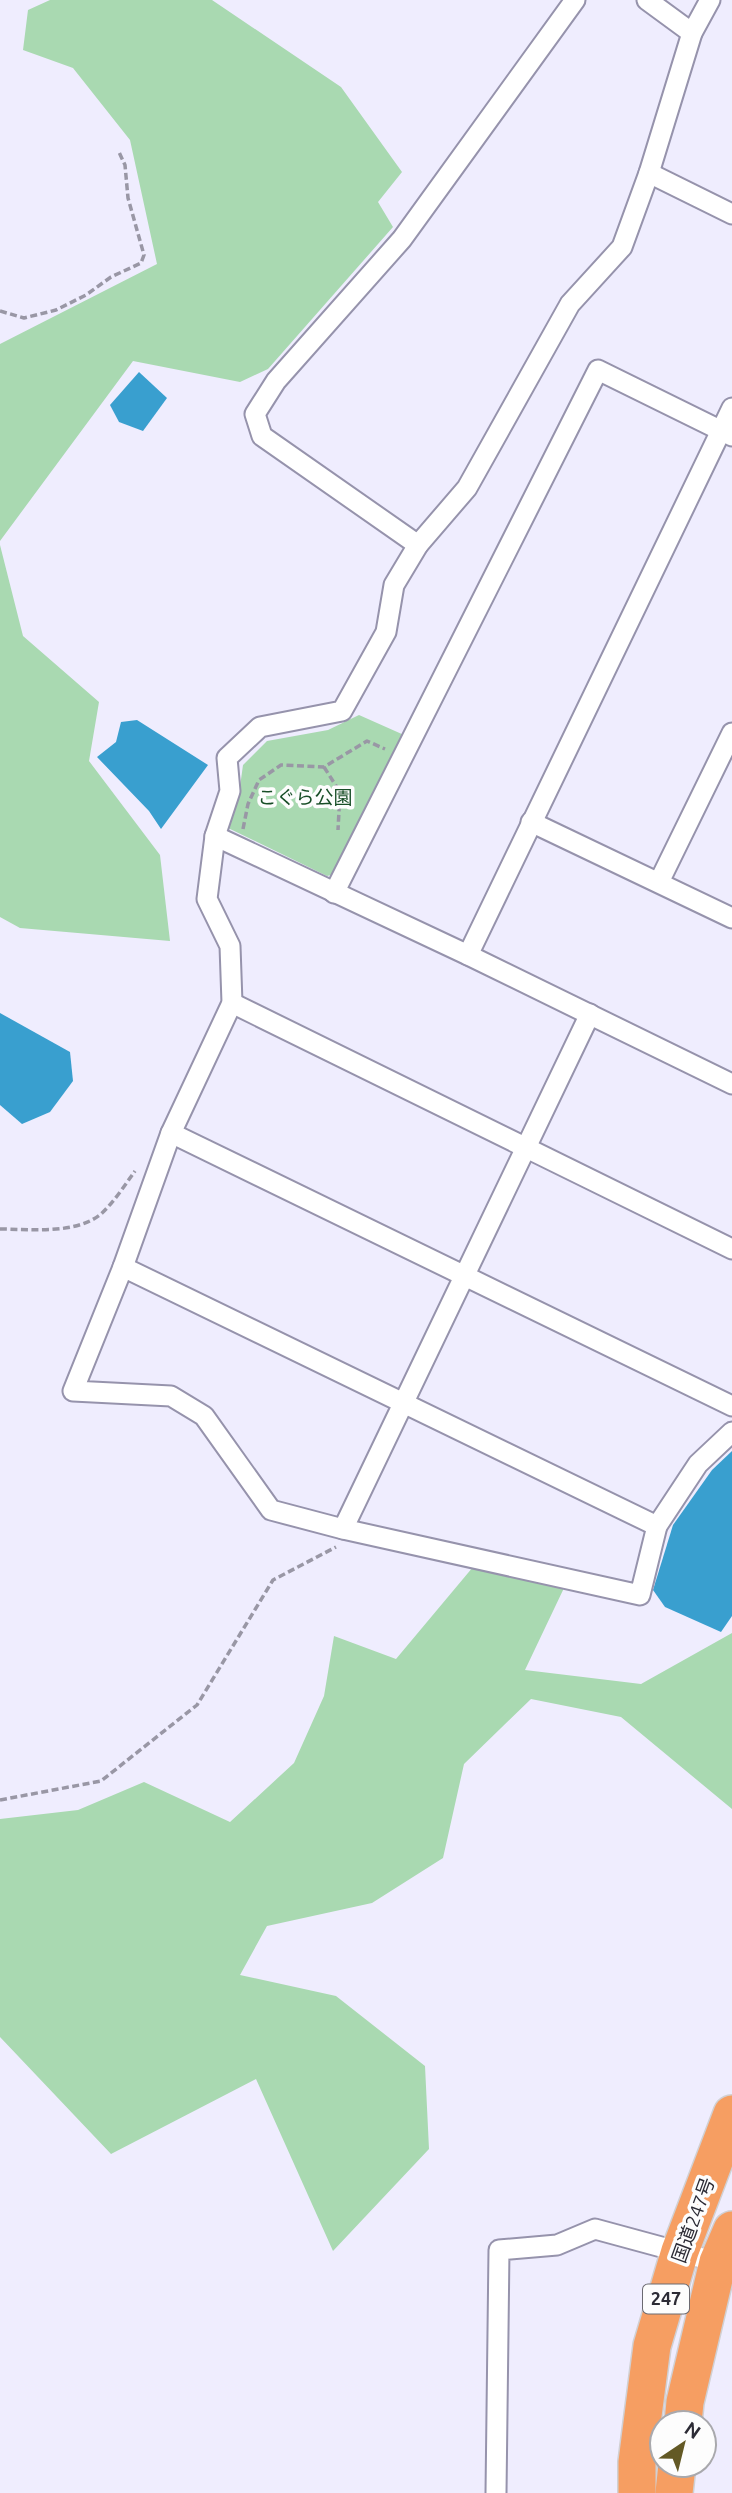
<svg xmlns="http://www.w3.org/2000/svg" width="732" height="2493" viewBox="0 0 732 2493" font-family="Ubuntu,'Noto Sans JP',sans-serif">
<rect width="100%" height="100%" fill="#efedfe"/>
<g fill="#a9d9b1">
<polygon points="50,0 212,0 341,87 402,172 378,202 393,227 268,369 240,382 133,361 0,541 0,344 157,264 130,140 73,68 23,50 28,10"/>
<polygon points="0,545 23,636 99,702 89,761 160,855 170,941 20,928 0,917"/>
<polygon points="359,715 404,735 336,874 327,876 228,828 238,801 243,765 267,741 328,730"/>
<polygon points="473,1567 564,1588 525,1670 641,1684 732,1633 732,1809 621,1717 531,1699 464,1764 443,1858 372,1903 267,1926 240,1975 336,1996 425,2066 429,2149 333,2251 256,2079 111,2154 0,2037 0,1819 78,1810 144,1782 230,1822 294,1763 324,1696 334,1636 396,1659"/>
</g>
<g fill="#399fcf">
<polygon points="139,372 167,398 143,431 119,422 110,405"/>
<polygon points="137,720 208,765 161,829 149,811 97,757 116,742 121,722"/>
<polygon points="0,1013 70,1052 73,1081 50,1112 22,1124 0,1105"/>
<polygon points="732,1451 732,1616 721,1632 665,1607 653,1590 673,1525 712,1470"/>
</g>
<g fill="none" stroke-linecap="round" stroke-linejoin="round">
<g stroke="#9693ac" stroke-width="23">
<g id="street">
<polyline points="647,0 692,33"/>
<polyline points="710,0 692,33 649,173 622,247 570,304 467,488 418,545 394,585 386,632 342,711 260,727 227,758 230,791 215,836 207,899 230,946 232,1003 171,1133 123,1267 73,1391 171,1396 204,1416 271,1510 343,1529 640,1595 657,1526 698,1464 732,1432"/>
<polyline points="649,173 732,214"/>
<polyline points="418,545 262,436 255,414 276,381 402,239 575,0"/>
<polyline points="531,822 732,918"/>
<polyline points="215,836 468,955 732,1084"/>
<polyline points="659,882 732,733"/>
<polyline points="334,893 598,370 732,436"/>
<polyline points="468,955 732,408"/>
<polyline points="232,1003 732,1249"/>
<polyline points="171,1133 732,1406"/>
<polyline points="123,1267 657,1526"/>
<polyline points="343,1529 590,1014"/>
<polyline points="496,2493 499,2250 557,2245 595,2229 724,2264"/>
</g>
</g>
<g stroke="#d1d0d3" stroke-width="40">
<g id="highway">
<polyline points="683,2423 685,2402 718,2262 732,2230"/>
<polyline points="637,2493 637,2462 652,2346 680,2251 732,2114"/>
<polyline points="674,2493 677,2465"/>
</g>
</g>
<g stroke="#9997a5" stroke-width="3.5" stroke-dasharray="7 3.5" stroke-linecap="butt">
<polyline points="0,311 24,318 56,310 86,295 111,277 141,263 144,255 128,198 125,165 118,150"/>
<polyline points="324,767 340,792 338,830"/>
<polyline points="243,829 248,804 259,780 281,765 324,767 367,741 385,749"/>
<path d="M 0,1229 C 31,1229 75,1235 101,1214 C 114,1202 125,1185 135,1171"/>
<polyline points="0,1800 101,1781 197,1705 273,1580 336,1547"/>
</g>
<use href="#street" stroke="#fff" stroke-width="19"/>
<use href="#highway" stroke="#f69e62" stroke-width="37"/>
</g>
<g text-anchor="middle" stroke-width="7" stroke-linejoin="round" paint-order="stroke">
<rect fill="#fdfdfd" stroke="#6b6a71" stroke-width="2" x="643" y="2284.5" width="46" height="29" rx="5"/>
<g font-size="18" font-weight="bold" fill="#2c2b35">
<text x="666" y="2305">247</text>
</g>
<g font-size="19" fill="#184e27" stroke="#fdfdfd">
<text x="305" y="804">こぐら公園</text>
</g>
<g font-size="19" fill="#2c2b35" stroke="#fdfdfd">
<text transform="translate(693 2220) rotate(-70)" y="7">国道247号</text>
</g>
</g>
<g transform="translate(683 2444) rotate(35)"><circle r="33" fill="#fdfdfd" stroke="#a9a9ad" stroke-width="2"/>
<path d="M0-5L12 26L0 18L-12 26Z" fill="#635925"/>
<text y="-10" font-size="19" font-weight="bold" text-anchor="middle" fill="#2c2b35">N</text>
</g>
</svg>
